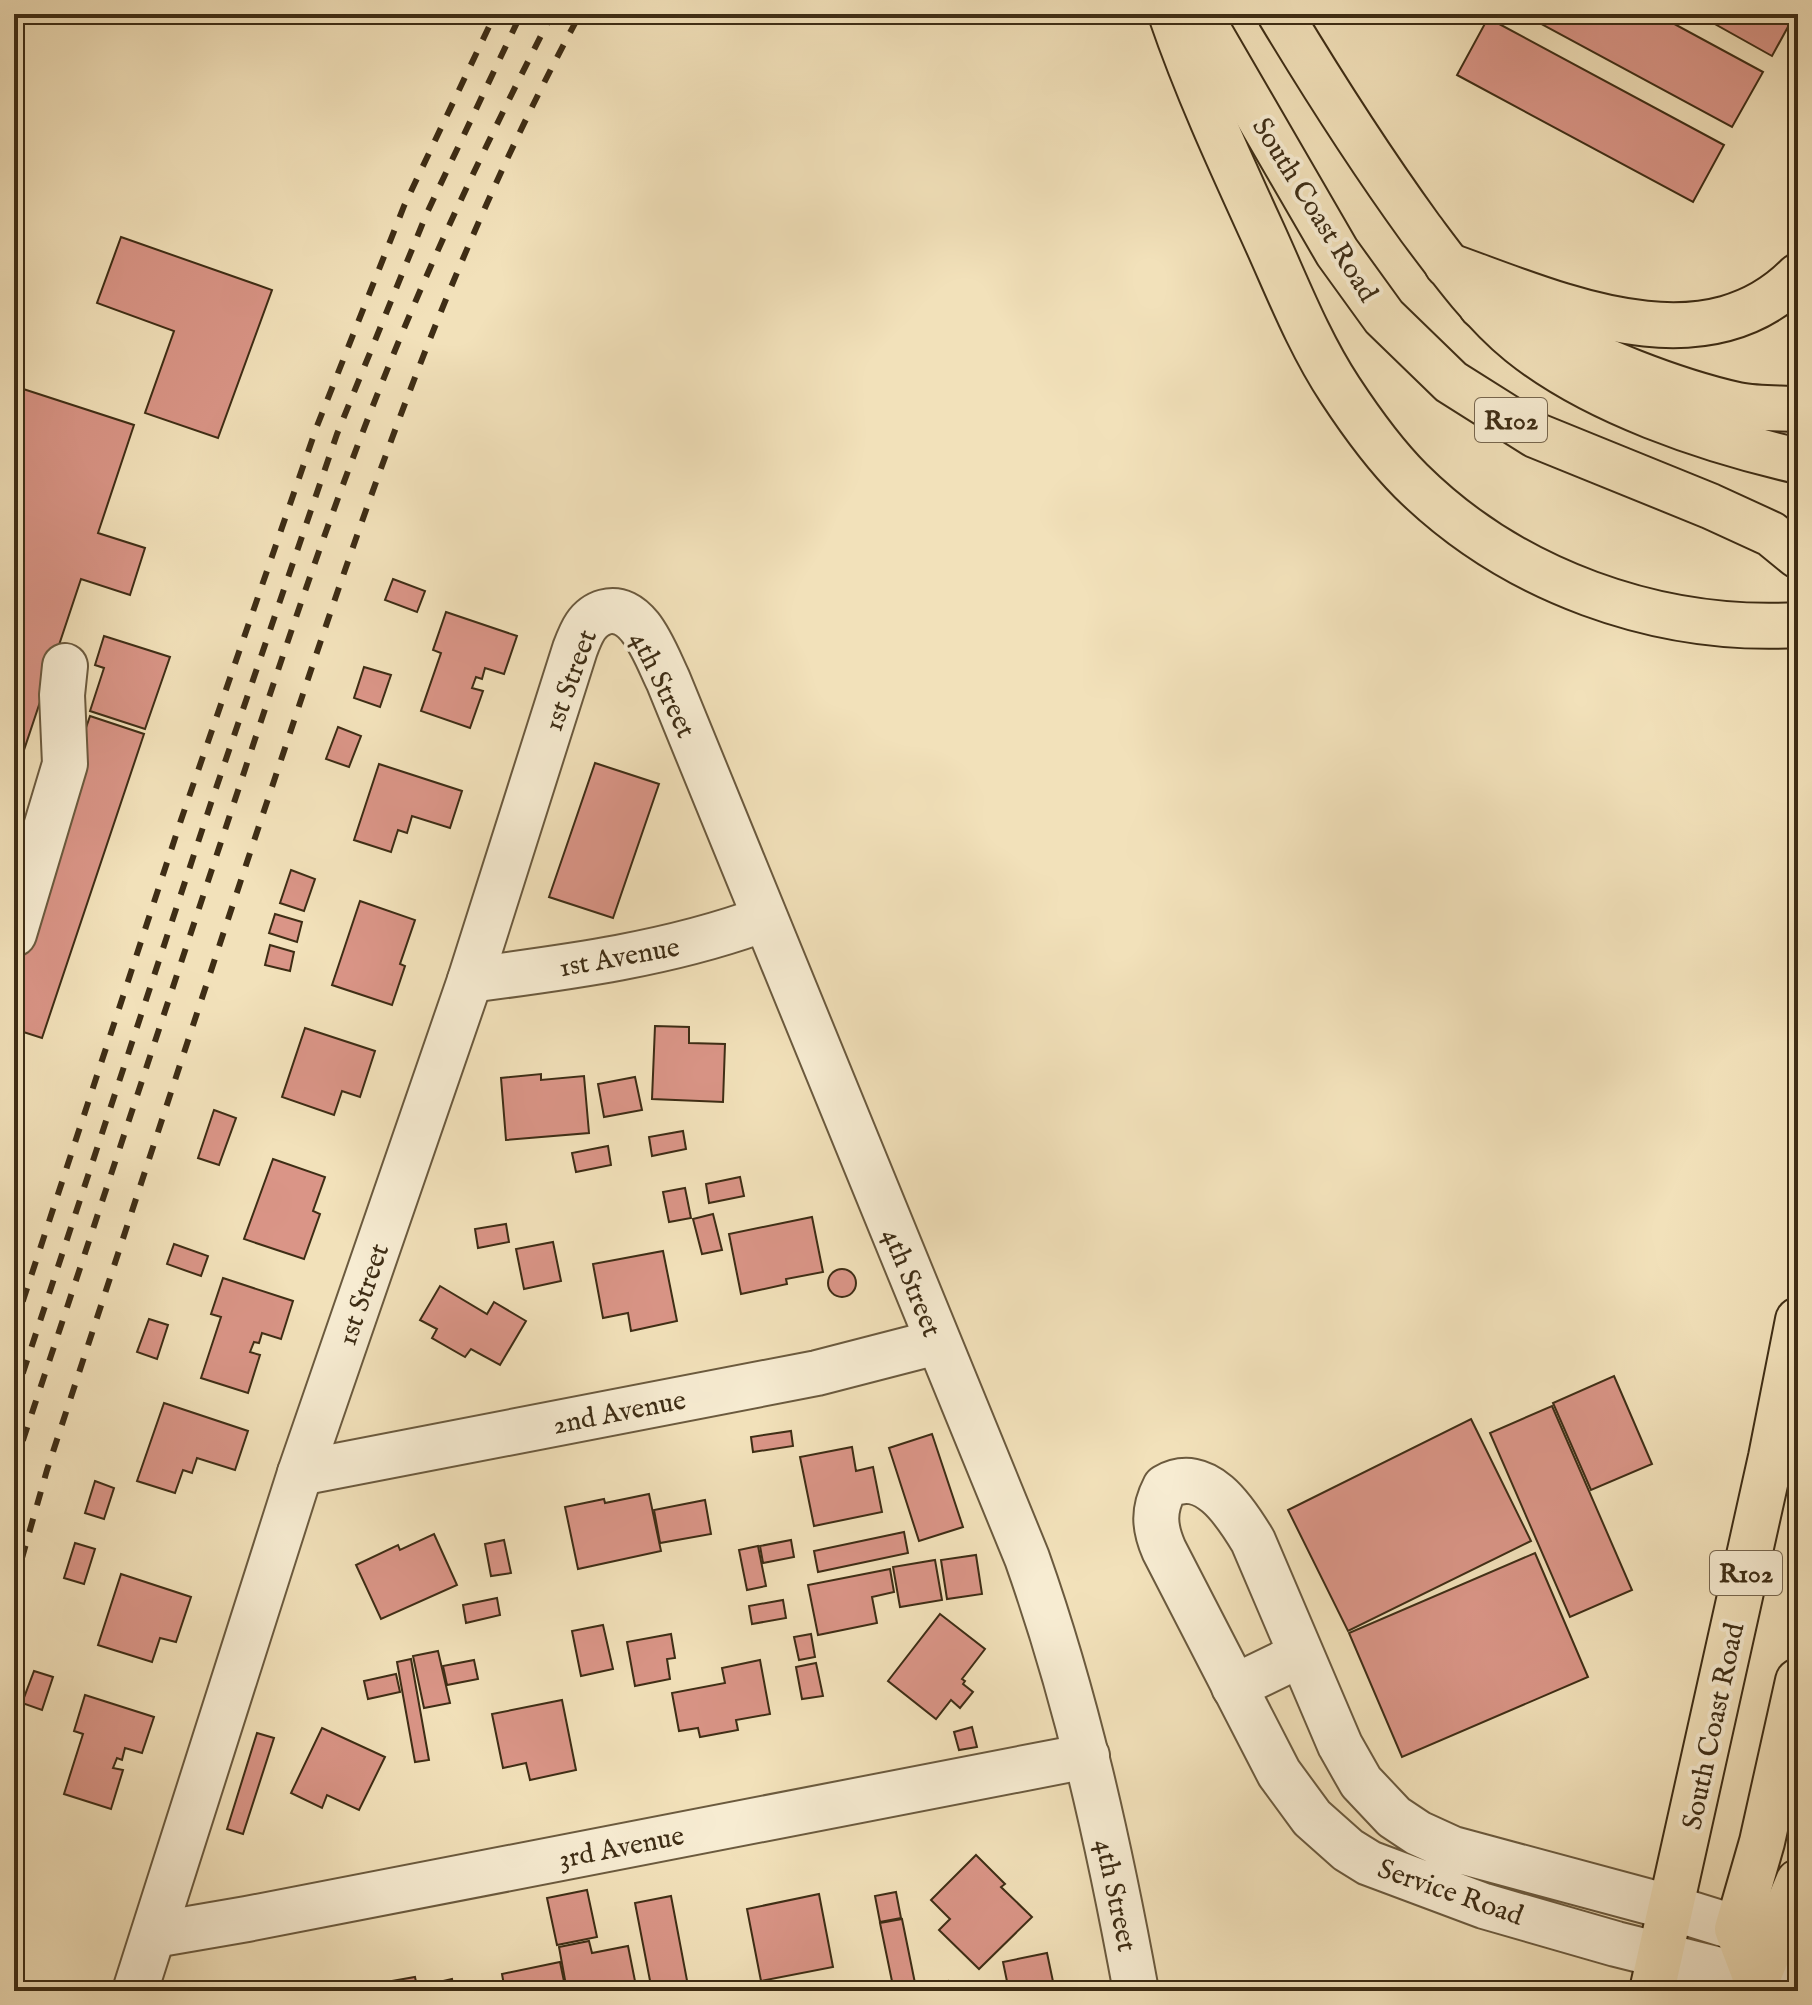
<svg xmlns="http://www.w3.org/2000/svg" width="1812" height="2005" viewBox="0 0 1812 2005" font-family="'IM FELL English',serif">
<rect width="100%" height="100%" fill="#f2e1ba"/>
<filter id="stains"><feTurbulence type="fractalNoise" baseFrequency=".0025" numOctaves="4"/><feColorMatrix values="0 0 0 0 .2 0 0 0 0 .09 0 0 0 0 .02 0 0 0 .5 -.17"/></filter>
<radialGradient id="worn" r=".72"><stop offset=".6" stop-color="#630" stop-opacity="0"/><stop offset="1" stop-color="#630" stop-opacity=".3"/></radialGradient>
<g fill="#da9587" stroke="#3e2d15" stroke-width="2">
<polygon points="1523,14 1656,14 1763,72 1732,127"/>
<polygon points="1697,14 1795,14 1772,56"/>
<polygon points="1488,18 1724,145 1693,202 1457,75"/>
<polygon points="121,237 272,290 218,438 145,413 174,331 97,303"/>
<polygon points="14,386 134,425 98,533 145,548 130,595 81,579 14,780"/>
<polygon points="393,579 425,591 417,612 385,600"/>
<polygon points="446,612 517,636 504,674 485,668 482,679 476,677 472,688 483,691 470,728 421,711 441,653 433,650"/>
<polygon points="104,636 170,657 145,729 90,711 104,668 95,665"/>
<polygon points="364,667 391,675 380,707 354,698"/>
<polygon points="90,716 144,734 42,1038 14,1029 14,964 71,795 64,793"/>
<polygon points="338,727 361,736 349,767 326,759"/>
<polygon points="595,763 659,784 613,918 549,897"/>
<polygon points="379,764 462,791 450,828 412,816 407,833 398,830 391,852 354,840"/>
<polygon points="291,870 315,879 304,911 280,903"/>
<polygon points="360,901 415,920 400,964 405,966 392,1005 332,985"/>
<polygon points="275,914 302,922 297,942 269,933"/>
<polygon points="270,945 294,952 290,971 265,965"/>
<polygon points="655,1026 689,1027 689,1043 725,1044 723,1102 652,1099"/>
<polygon points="305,1028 375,1051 360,1097 342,1091 334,1115 282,1097"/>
<polygon points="541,1074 541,1080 584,1076 589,1133 506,1140 501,1078"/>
<polygon points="635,1077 642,1110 604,1117 598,1084"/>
<polygon points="214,1110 236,1118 219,1165 198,1158"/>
<polygon points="683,1131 686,1149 652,1156 649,1137"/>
<polygon points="608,1146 611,1165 576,1172 572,1153"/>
<polygon points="273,1159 325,1177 313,1211 320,1214 304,1259 244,1239"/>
<polygon points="740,1177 744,1196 709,1203 706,1184"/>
<polygon points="685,1188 691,1218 669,1222 663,1192"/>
<polygon points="713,1214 722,1250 702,1254 693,1219"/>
<polygon points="812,1217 823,1272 786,1279 787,1284 741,1294 729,1234"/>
<polygon points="506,1224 509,1242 478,1248 475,1229"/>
<polygon points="553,1242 561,1281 524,1289 516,1249"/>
<polygon points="174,1244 208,1256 201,1276 167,1264"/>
<polygon points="663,1251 677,1321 631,1331 628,1313 603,1318 593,1264"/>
<circle cx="842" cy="1283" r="14"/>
<polygon points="223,1278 293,1301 281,1339 262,1333 259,1343 254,1342 250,1352 260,1355 248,1393 201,1378 221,1317 211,1314"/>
<polygon points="440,1286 487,1314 494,1302 526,1321 500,1365 471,1349 465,1357 432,1338 437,1329 420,1320"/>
<polygon points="149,1319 168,1325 157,1359 137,1352"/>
<polygon points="1614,1376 1652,1464 1591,1490 1553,1403"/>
<polygon points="164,1403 248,1431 235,1470 197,1458 192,1473 183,1470 175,1493 137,1481"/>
<polygon points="1552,1406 1632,1590 1570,1617 1490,1433"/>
<polygon points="1471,1419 1531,1541 1348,1631 1288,1510"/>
<polygon points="791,1431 793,1446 753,1452 751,1437"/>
<polygon points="932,1434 963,1527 919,1541 889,1448"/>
<polygon points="852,1447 856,1471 873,1467 882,1512 814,1526 800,1457"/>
<polygon points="95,1481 114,1488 104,1519 85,1513"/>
<polygon points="649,1494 661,1551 578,1569 565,1507 604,1499 605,1503"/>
<polygon points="705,1500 711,1534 660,1543 654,1510"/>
<polygon points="904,1532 908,1553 818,1572 814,1551"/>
<polygon points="434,1534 457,1585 381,1619 356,1565 398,1545 400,1550"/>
<polygon points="504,1540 511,1573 491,1576 485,1544"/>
<polygon points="791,1540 794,1557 763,1563 760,1546"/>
<polygon points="75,1543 95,1549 84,1584 64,1578"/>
<polygon points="758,1546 766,1586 747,1590 739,1550"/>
<polygon points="1535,1553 1588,1677 1402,1757 1349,1633"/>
<polygon points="976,1555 982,1594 947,1599 941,1560"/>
<polygon points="935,1560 942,1600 900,1607 893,1567"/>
<polygon points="890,1569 894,1592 872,1597 877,1623 818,1635 808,1585"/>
<polygon points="121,1574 191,1597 176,1642 160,1638 152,1662 98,1645"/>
<polygon points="497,1598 500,1615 466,1623 463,1605"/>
<polygon points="783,1600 786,1618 752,1624 749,1606"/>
<polygon points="940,1614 985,1649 962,1679 965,1681 963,1684 973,1692 960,1708 951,1700 936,1719 888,1681"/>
<polygon points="603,1625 613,1669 581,1676 572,1631"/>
<polygon points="671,1634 675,1658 667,1659 670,1679 635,1686 627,1642"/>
<polygon points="811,1634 815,1657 799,1660 794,1637"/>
<polygon points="438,1651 450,1703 424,1708 413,1656"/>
<polygon points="411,1659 429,1760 415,1762 397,1662"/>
<polygon points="474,1660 478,1679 447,1685 443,1666"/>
<polygon points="760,1660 770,1714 736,1720 738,1730 700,1737 698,1728 679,1731 672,1693 725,1683 722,1668"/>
<polygon points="816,1663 823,1696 802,1699 796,1667"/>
<polygon points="34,1671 53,1677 42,1710 22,1703"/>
<polygon points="396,1674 400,1692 368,1699 364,1681"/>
<polygon points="85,1695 154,1717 142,1753 125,1748 122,1760 117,1758 113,1768 123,1770 111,1809 64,1794 83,1734 74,1731"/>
<polygon points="562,1700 576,1770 530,1780 526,1763 503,1768 492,1714"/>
<polygon points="972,1727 977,1747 959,1750 954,1732"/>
<polygon points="322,1728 385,1757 359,1810 327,1795 322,1808 291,1793"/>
<polygon points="257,1733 274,1738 243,1834 227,1829"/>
<polygon points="976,1855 1005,1884 1001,1887 1032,1917 979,1969 939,1930 950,1919 931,1900"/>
<polygon points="587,1890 597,1937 557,1945 547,1898"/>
<polygon points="896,1892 901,1918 880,1922 875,1896"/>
<polygon points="819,1894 833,1967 761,1981 747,1909"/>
<polygon points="671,1896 689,1991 652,1991 635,1903"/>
<polygon points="902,1919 916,1988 948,1981 950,1991 894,1991 880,1923"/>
<polygon points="589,1941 592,1953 628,1946 637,1991 567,1991 559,1947"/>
<polygon points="1047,1953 1055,1991 1009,1991 1003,1962"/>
<polygon points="560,1962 566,1991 505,1991 502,1974"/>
<polygon points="415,1977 417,1987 452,1979 454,1991 381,1991 380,1983"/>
<polygon points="821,1984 823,1991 786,1991"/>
</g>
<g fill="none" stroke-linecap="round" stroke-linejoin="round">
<g stroke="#6b5a3e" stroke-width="48">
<g id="minor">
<polyline points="14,934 65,764 62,695 65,666"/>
<path d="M 470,980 C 569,967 669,954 764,919"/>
<polyline points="300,1473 817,1373 937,1342"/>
<polyline points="1234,1687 1300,1655"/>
<polyline points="154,1935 247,1919 1087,1756"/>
<path d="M 1798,1952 L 1775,1940 L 1672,1908 L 1453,1849 L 1418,1833 L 1394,1817 L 1361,1782 L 1340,1745 L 1253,1541 C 1235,1511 1205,1464 1165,1487 C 1153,1510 1154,1527 1164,1550 L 1279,1773 L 1312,1818 L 1348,1850 L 1369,1863 L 1484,1906 L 1616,1944 L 1756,1979 L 1798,1976"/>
<path d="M 135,1991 L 300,1473 L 470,980 L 575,649 C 581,633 587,617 605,612 C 639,603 656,656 668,680 L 1027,1558 C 1077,1699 1109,1844 1136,1991"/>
</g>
</g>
<g stroke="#3e2d15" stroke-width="48">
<g id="major">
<polyline points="1199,14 1337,252 1384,317 1451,382 1535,435 1710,506 1771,534 1798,556"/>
<path d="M 1280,14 C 1324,87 1370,159 1420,228 C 1450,268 1481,311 1520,343 C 1593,402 1707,440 1798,461"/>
<polyline points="1652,1991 1771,1457 1798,1320"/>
<polyline points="1752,1991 1798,1882"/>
</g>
</g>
<g stroke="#3e2d15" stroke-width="48">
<g id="highway">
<path d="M 1171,14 C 1196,87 1228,157 1260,227 C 1285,281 1307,340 1340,390 C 1361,422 1384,454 1411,481 C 1512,581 1657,633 1798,625"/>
<path d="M 1447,265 C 1554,303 1702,373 1798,276"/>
<path d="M 1481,306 C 1564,342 1648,385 1737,405 C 1756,409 1778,408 1798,409"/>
<polyline points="1756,1979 1737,1929 1762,1842 1798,1681"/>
</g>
</g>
<use href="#minor" stroke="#f7ecd2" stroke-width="44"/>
<use href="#major" stroke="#f2e1ba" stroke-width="44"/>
<use href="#highway" stroke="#f2e1ba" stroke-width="44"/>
<g stroke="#3e2d15" stroke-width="6" stroke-dasharray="14 14" stroke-linecap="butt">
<polyline points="14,1328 181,820 317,426 404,206 495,14"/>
<polyline points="14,1400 211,803 337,434 426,215 521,14"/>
<path d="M 14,1467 C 83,1260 151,1053 220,845 C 277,673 333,499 403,331 C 448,223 499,118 552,14"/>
<path d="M 14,1586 L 47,1470 C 126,1230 204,990 284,751 C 368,498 452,250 580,14"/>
</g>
</g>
<g text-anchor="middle" stroke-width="8" stroke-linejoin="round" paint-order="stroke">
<g fill="#f7ecd2" stroke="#76664e" stroke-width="2">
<rect x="1475" y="398" width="72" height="44" rx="6"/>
<rect x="1710" y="1551" width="72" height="44" rx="6"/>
</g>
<g font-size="26" font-weight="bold" fill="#3e2d15">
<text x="1511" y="429">R102</text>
<text x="1746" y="1582">R102</text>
</g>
<g font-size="28" fill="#3e2d15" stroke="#f7ecd2">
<text transform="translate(1316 209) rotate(58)" y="10">South Coast Road</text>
<text transform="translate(569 680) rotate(-70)" y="10">1st Street</text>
<text transform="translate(664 684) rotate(64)" y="10">4th Street</text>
<text transform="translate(619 956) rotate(-10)" y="10">1st Avenue</text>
<text transform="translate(913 1282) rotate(68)" y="10">4th Street</text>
<text transform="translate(362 1294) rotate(-71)" y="10">1st Street</text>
<text transform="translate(619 1411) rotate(-11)" y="10">2nd Avenue</text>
<text transform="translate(1712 1726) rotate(-78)" y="10">South Coast Road</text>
<text transform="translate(621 1846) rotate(-11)" y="10">3rd Avenue</text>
<text transform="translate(1451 1891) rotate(19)" y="10">Service Road</text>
<text transform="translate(1117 1895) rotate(78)" y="10">4th Street</text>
</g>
</g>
<rect width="1812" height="2005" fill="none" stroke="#f2e1ba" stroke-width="48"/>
<rect x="16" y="16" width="1780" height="1973" fill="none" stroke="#3e2d15" stroke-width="4"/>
<rect x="24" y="24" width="1764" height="1957" fill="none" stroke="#3e2d15" stroke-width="2"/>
<rect width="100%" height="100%" filter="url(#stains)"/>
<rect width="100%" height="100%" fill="url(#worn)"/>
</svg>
